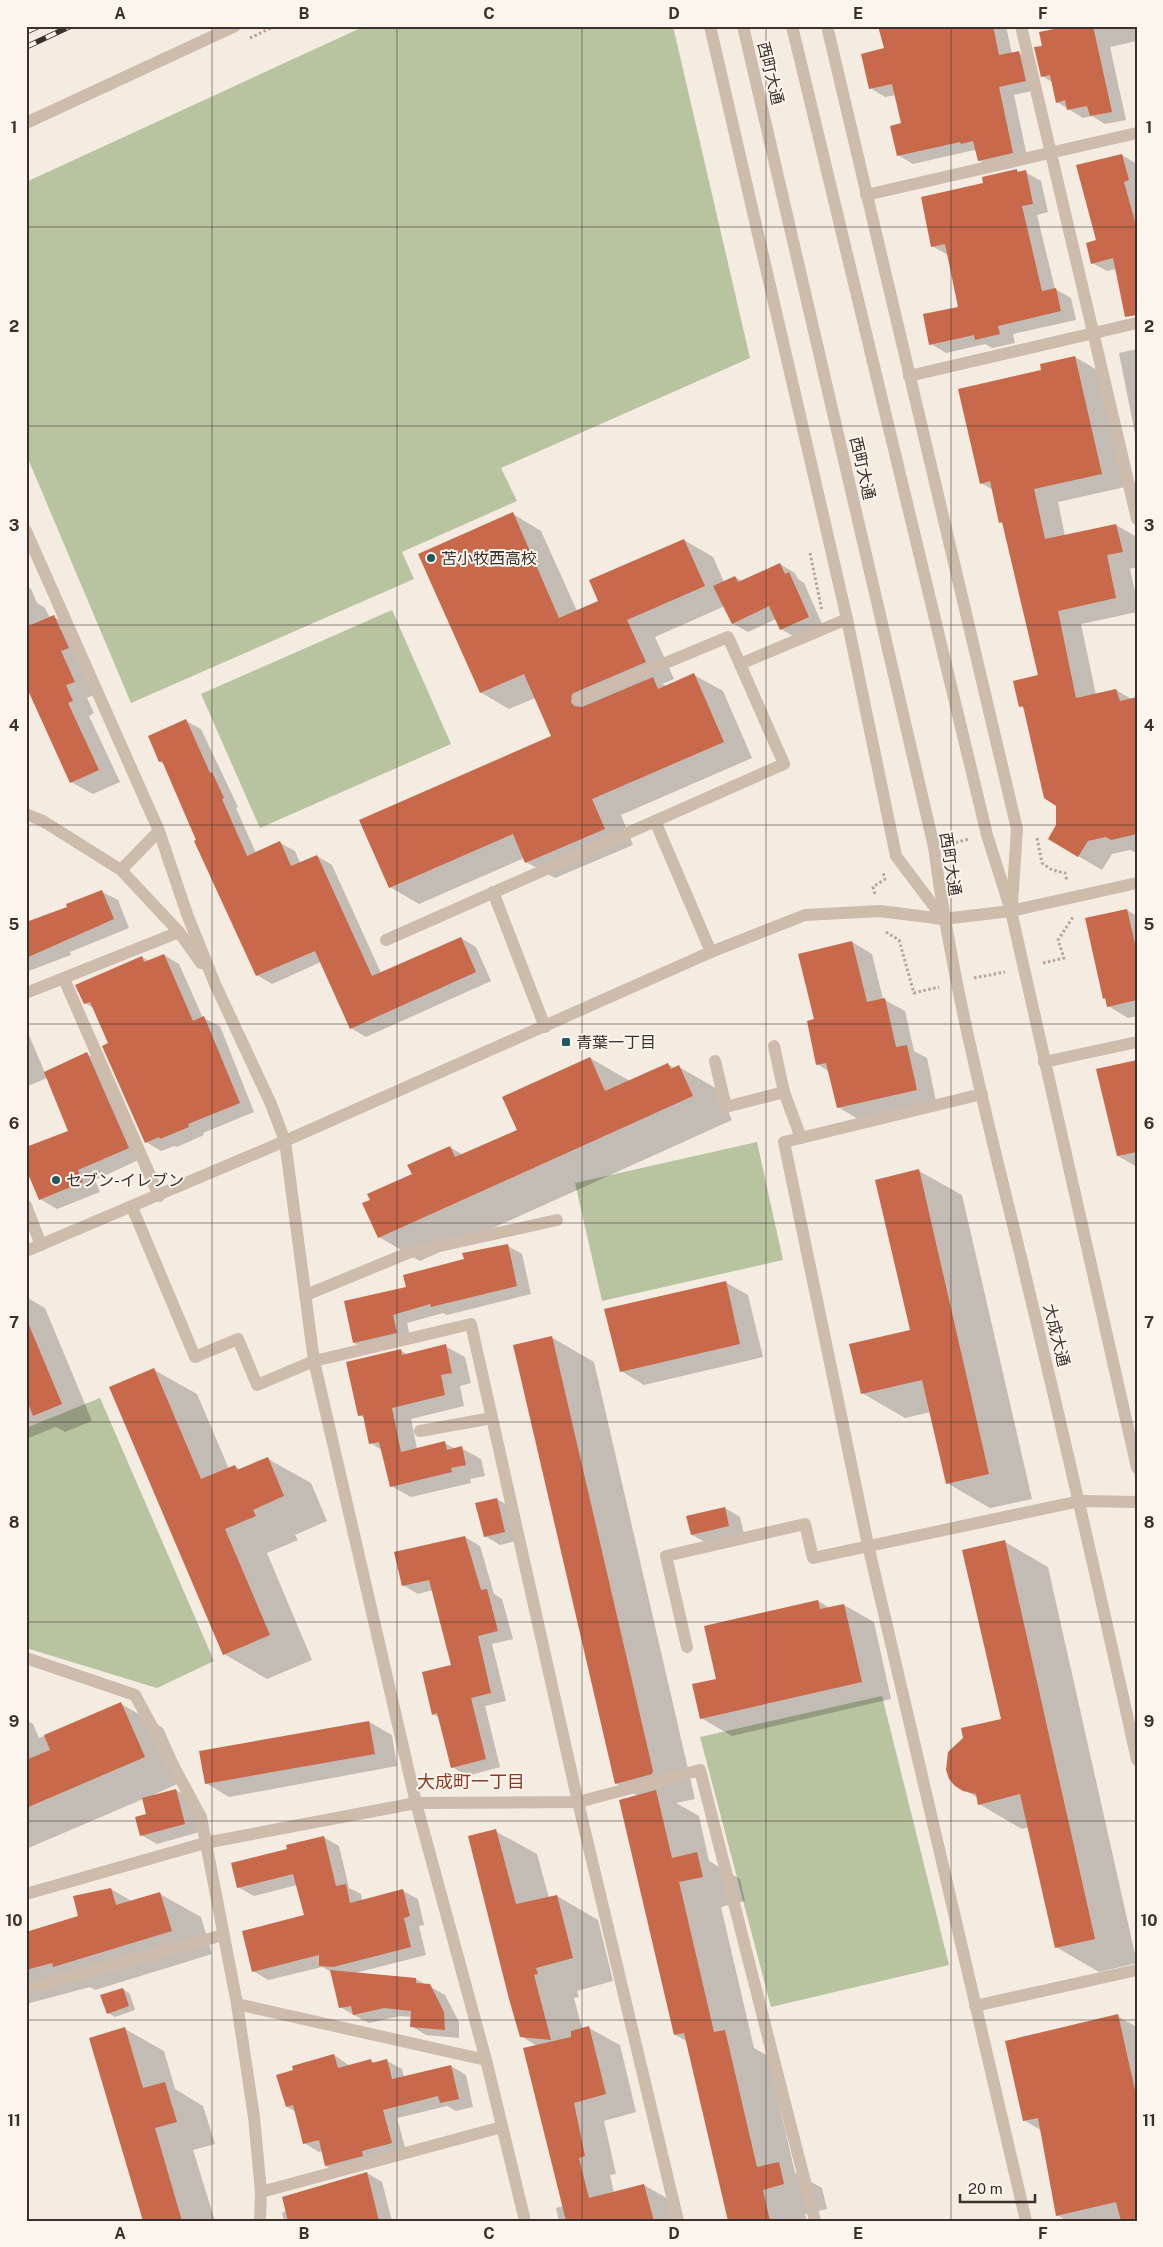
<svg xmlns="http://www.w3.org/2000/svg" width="1163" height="2247" viewBox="0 0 1163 2247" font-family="'Public Sans','Noto Sans JP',sans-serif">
<rect width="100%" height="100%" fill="#f4ebe1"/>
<g fill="#b8c4a0">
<polygon points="365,26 673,26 750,358 501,468 517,501 402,552 414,579 131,703 26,454 26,182"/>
<polygon points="392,610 451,744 260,828 201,694"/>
<polygon points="757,1142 783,1260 602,1301 575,1183"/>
<polygon points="100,1398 214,1661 157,1688 26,1648 26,1428"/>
<polygon points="882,1696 949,1965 771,2007 700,1737"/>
</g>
<g fill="#0003">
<polygon points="879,26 1006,26 1012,54 1018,52 1033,61 1040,89 1014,95 1028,161 994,169 979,160 977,152 974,150 913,164 898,155 902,124 896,95 885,97 870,88 885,49"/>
<polygon points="1054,26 1137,26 1137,41 1110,47 1126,120 1105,124 1092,116 1083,118 1057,102 1052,82 1042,76 1044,47 1055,30"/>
<polygon points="1122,155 1137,164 1137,309 1116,269 1107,271 1092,263"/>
<polygon points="1016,170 1021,173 1025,172 1041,181 1048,212 1037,215 1055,289 1071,298 1076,320 1013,334 1015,343 992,348 985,344 946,353 931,344 959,308 948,255 932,246 985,184"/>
<polygon points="1137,349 1137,444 1119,353"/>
<polygon points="1075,357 1099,371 1125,487 1058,502 1065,536 1116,525 1137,537 1137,567 1130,569 1137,600 1137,612 1081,624 1096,695 1116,690 1133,700 1137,699 1137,853 1130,850 1112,854 1102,870 1078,856 1057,825 1057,805 1025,709 1020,706 1040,676 1004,524 1000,522 993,490 981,483 1043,371"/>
<polygon points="513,514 541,531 577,611 600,601 684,540 713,557 724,582 735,577 742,581 780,564 795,573 798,579 804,583 823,626 796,638 781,629 776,619 748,632 732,623 725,606 655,637 674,679 662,684 667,686 694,675 723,691 752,758 621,815 633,845 555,878 526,862 524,858 419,904 390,887 553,736 535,698 509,709 480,692"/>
<polygon points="26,586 31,589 37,603 45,608 50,618 54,617 76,629 96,694 87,698 94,713 89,716 120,782 93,794 71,782 26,683"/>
<polygon points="186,721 201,729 238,807 236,808 256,853 280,843 295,851 300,863 317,856 332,865 381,973 461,938 476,947 491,981 366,1037 351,1028 321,962 272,984 257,975 165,764 160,762 150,737"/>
<polygon points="102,892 118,900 129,928 70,952 71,955 26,972 26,923 69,907"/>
<polygon points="1127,910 1137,916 1137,1016 1128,1018 1108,1006 1107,999 1104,998"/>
<polygon points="852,942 872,954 883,999 905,1011 914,1051 927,1058 936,1101 858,1119 838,1107 830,1072 817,1064 816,1020"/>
<polygon points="164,955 179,964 203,1018 220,1026 254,1112 203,1133 204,1135 177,1147 174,1146 161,1151 146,1142 95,1009 85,1003 142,957 149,961"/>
<polygon points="26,1028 45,1073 87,1054 104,1063 145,1157 95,1180 100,1192 57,1209 40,1199 69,1131 47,1078 26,1087"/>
<polygon points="590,1058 630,1081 667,1064 675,1068 679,1067 719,1090 732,1120 420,1261 379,1237 413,1175 450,1147 463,1155 518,1130"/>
<polygon points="1137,1061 1137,1167 1118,1156"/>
<polygon points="919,1171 962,1195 1032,1499 990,1508 947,1483 931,1412 905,1418 862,1393 911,1331"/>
<polygon points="508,1246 522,1254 531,1294 447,1315 443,1313 407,1323 411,1341 369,1351 354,1343 408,1288 465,1260"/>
<polygon points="725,1282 748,1295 763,1357 644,1385 621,1371"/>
<polygon points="26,1297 45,1308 92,1421 65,1432 56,1427 26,1439"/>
<polygon points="551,1337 594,1362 695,1799 676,1803 699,1816 709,1861 740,1879 745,1901 721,1907 754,2048 768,2056 795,2173 822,2188 827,2209 805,2214 807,2221 729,2221 687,2041 675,2035 638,1796 616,1783"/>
<polygon points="445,1346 465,1357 471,1383 460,1386 464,1406 411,1419 417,1449 444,1443 456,1449 461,1448 481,1459 485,1476 470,1479 471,1483 411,1497 391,1486 382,1450 370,1443 365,1418 359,1415 400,1350 408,1355"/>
<polygon points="154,1370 197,1394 229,1469 235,1466 241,1470 268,1459 311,1483 327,1521 295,1535 298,1540 267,1553 312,1660 267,1679 224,1654"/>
<polygon points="497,1499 512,1508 520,1540 500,1545 485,1536"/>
<polygon points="725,1508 740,1517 744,1534 707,1543 692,1535"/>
<polygon points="465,1537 480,1546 494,1594 502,1599 513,1639 492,1644 506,1701 485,1706 500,1767 467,1776 452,1767 440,1718 433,1714 453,1666 433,1590 418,1594 403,1585"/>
<polygon points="1005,1542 1048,1567 1137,1963 1099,1972 1056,1947 1029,1827 1022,1829 979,1804 978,1798 956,1785 950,1779 947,1761 949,1753 1002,1720"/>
<polygon points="818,1601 830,1608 844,1605 874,1622 891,1699 732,1736 701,1718 718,1680"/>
<polygon points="121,1704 163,1728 186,1780 153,1795 154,1796 176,1790 191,1799 200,1832 157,1844 141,1835 148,1815 143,1799 26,1849 26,1720 33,1724 39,1738"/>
<polygon points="369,1722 392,1735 397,1766 229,1797 206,1783"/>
<polygon points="495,1831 537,1854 549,1898 557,1896 598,1920 613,1981 577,1991 579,1997 574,1998 582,2029 589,2028 620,2045 636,2112 604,2121 616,2174 610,2175 614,2193 644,2185 675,2203 680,2221 559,2221 556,2208 563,2206 537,2046 521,2036"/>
<polygon points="323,1837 339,1846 349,1888 361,1894 362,1901 403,1891 418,1899 424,1925 419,1926 426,1955 355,1973 416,1979 445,1995 459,2022 459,2038 426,2035 411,2026 412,2017 400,2016 369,2023 356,2016 340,2007 332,1972 322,1967 268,1980 253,1971 305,1916 297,1885 254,1896 238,1887 289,1850"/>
<polygon points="111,1889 133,1902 160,1894 201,1917 212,1954 95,1990 90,1987 26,2004 26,1930 30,1932 80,1917"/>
<polygon points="123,1989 130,1994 135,2010 115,2017 108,2013"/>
<polygon points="1117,2016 1137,2027 1137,2221 1067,2221 1057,2215 1042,2131 1024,2120"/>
<polygon points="125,2029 164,2051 175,2089 203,2106 215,2144 193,2150 215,2221 157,2221"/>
<polygon points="334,2055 350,2066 371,2061 376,2063 387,2061 402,2069 404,2077 451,2066 466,2075 473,2107 456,2111 447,2106 397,2118 406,2151 341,2174 326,2166 323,2151 319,2152 304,2143 296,2112 287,2107"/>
<polygon points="367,2173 382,2182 392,2221 284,2221 282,2213"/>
</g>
<g fill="#c8694b">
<polygon points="878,26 993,26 999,55 1019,51 1026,81 999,87 1013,153 978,161 973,141 961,144 960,142 897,156 890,126 901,123 892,84 869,89 861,54 884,48"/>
<polygon points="1053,26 1093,26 1112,112 1090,116 1087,106 1067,110 1065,100 1056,103 1050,75 1041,77 1034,47 1042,46 1039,32 1054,29"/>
<polygon points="1122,154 1129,180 1124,182 1137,229 1137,315 1125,317 1113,258 1091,264 1086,243 1096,240 1076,165"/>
<polygon points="1017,169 1017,172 1026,170 1033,204 1022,206 1042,291 1056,288 1061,311 998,326 1000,334 975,340 974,335 929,345 923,314 958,307 945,244 931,247 921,197 983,183 982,177"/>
<polygon points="1075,356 1102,474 1034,489 1045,539 1116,524 1123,552 1107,555 1116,598 1058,611 1076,698 1116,689 1120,701 1137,697 1137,834 1111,840 1106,837 1088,841 1078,857 1048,839 1056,825 1056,806 1044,798 1023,706 1019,707 1013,681 1038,675 1002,522 999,523 990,481 980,484 958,389 1041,370 1040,364"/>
<polygon points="513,512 559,618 598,601 589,580 684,539 705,586 627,620 646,662 576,692 572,694 571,702 574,706 582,707 653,677 658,689 694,673 724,742 592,799 605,829 525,863 513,834 389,888 359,820 551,736 524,674 480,693 418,554"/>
<polygon points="780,563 785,574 789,572 809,617 780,630 769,606 732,624 713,586 735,576 738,582"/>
<polygon points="54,615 69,648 61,651 75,682 66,685 73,701 68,703 99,770 70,783 26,686 26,627"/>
<polygon points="186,719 210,773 212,772 224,798 222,799 247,856 280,841 291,866 317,855 372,976 461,937 476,972 350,1029 315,951 256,976 194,841 196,840 162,761 159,762 148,736"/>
<polygon points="102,890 114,919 26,958 26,922 67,907 66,904"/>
<polygon points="1127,909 1137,952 1137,1000 1107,1007 1105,998 1103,999 1085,918"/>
<polygon points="852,941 867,1002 885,998 896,1047 907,1045 917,1090 837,1108 826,1063 816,1065 807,1021 814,1019 798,954"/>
<polygon points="164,954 193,1021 204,1016 240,1103 188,1124 189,1127 160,1139 159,1137 145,1143 102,1046 108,1043 90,1002 84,1004 75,985 142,956 144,962"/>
<polygon points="87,1052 129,1148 78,1170 83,1182 39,1200 26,1169 26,1147 68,1131 44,1072"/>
<polygon points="590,1057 605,1091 668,1063 671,1069 679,1065 693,1096 378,1238 362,1203 370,1200 367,1194 412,1174 407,1165 450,1146 455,1157 517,1130 502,1097"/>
<polygon points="1137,1060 1137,1152 1117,1156 1096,1069"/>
<polygon points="919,1169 989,1474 946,1484 922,1380 861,1394 849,1344 910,1330 875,1180"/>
<polygon points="508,1244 517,1286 431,1307 430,1304 393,1315 397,1333 353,1343 344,1301 406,1287 403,1275 464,1259 462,1253"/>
<polygon points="726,1281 740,1344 620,1372 604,1309"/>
<polygon points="26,1318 62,1404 33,1416 26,1398"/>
<polygon points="552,1336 653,1771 652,1774 615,1784 513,1345"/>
<polygon points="446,1344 452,1373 441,1375 445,1395 392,1408 401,1452 445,1441 447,1450 462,1446 466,1465 451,1468 452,1472 390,1487 379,1442 369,1444 363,1415 358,1416 346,1362 401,1349 402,1355"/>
<polygon points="154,1368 201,1479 235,1465 237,1470 268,1457 284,1496 253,1510 256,1516 225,1529 270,1635 223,1655 109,1387"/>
<polygon points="497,1498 505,1532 484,1537 475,1503"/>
<polygon points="725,1507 729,1526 691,1535 686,1516"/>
<polygon points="465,1536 481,1590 487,1589 498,1631 478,1636 491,1693 471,1698 486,1759 451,1768 437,1713 432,1715 422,1672 451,1665 429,1580 402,1586 394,1552"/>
<polygon points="1005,1540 1095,1939 1055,1948 1020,1794 978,1805 976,1794 963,1791 955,1786 949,1779 946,1770 948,1752 963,1738 961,1728 1001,1719 962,1550"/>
<polygon points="818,1600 820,1609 844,1604 862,1682 700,1719 692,1684 716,1679 704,1626"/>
<polygon points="121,1702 145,1757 26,1808 26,1760 50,1750 44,1735"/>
<polygon points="369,1721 375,1754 205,1784 199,1751"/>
<polygon points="176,1789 185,1824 140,1836 135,1817 146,1814 142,1798"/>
<polygon points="656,1790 672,1858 697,1852 703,1877 679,1882 714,2032 725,2030 757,2167 779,2162 784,2184 763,2190 770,2221 728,2221 684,2033 674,2035 619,1800"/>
<polygon points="496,1829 516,1904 557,1895 573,1958 536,1968 538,1974 534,1975 551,2040 520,2037 509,1999 468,1836"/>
<polygon points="324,1836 336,1886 346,1884 350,1903 403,1889 410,1916 404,1918 411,1947 333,1967 319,1966 319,1955 252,1972 242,1931 304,1915 293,1874 237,1888 231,1863 287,1849 286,1845"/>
<polygon points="111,1888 116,1905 160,1892 172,1931 53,1967 52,1963 26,1970 26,1932 78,1916 73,1896"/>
<polygon points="330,1970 416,1978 416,1983 430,1984 444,2012 445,2030 410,2027 411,2011 384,2008 353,2015 351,2006 339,2008"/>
<polygon points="123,1988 129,2006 107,2014 100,1995"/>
<polygon points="1118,2014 1137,2099 1137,2221 1121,2221 1116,2202 1056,2216 1038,2118 1023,2121 1005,2041"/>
<polygon points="589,2026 606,2094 574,2103 585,2156 579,2158 589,2198 644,2184 654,2221 566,2221 523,2048 571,2037 571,2031"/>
<polygon points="125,2027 143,2088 165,2082 177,2122 155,2128 182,2221 143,2221 89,2038"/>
<polygon points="334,2054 338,2068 371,2059 372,2063 387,2059 392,2079 451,2065 459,2099 440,2103 438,2096 383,2110 392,2143 362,2151 363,2156 325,2166 319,2140 303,2144 293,2105 286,2107 276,2075 293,2070 292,2066"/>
<polygon points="367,2172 379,2221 288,2221 282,2197"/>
</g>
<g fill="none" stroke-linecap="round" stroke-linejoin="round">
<g stroke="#b9a596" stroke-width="3" stroke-dasharray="2.5 2.5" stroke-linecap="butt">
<polyline points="250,38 275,26"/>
<polyline points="810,553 822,611"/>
<polyline points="1037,838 1042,863 1052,870 1065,873 1067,881"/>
<polyline points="951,844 969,839"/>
<polyline points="875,894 873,887 885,879 883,872"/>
<polyline points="886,932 899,940 914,993 939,987"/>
<polyline points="1043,963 1064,958 1058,940 1073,917"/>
<polyline points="974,978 1005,972"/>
</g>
<g stroke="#cdbbac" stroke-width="12">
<polyline points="710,26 847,619 896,856 942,917"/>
<path d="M 743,26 L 934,847 C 953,992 991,1133 1025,1274 C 1064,1436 1101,1597 1137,1760"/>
<polyline points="792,26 987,835 1011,911 1137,1468"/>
<polyline points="827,26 1017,829 1012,904"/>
<polyline points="1021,26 1137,519"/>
<polyline points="26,123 235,26"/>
<polyline points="866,195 1137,133"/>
<polyline points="909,376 1137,323"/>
<polyline points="26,531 159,831 187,914 215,984 271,1104 285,1141 314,1361 416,1803 486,2060 525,2221"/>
<polyline points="579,699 728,637 740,664"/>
<polyline points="26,814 43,821 121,870 179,932 201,963"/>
<polyline points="655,821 711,952"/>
<polyline points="121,870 159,831"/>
<polyline points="493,892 545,1027"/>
<polyline points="386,940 784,764 740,664 847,619"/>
<polyline points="64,979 159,1196"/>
<polyline points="26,993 179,932"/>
<polyline points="774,1046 784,1092"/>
<polyline points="715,1061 726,1107 784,1092 801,1138"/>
<polyline points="1044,1062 1137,1042"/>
<polyline points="982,1094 784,1142 868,1545 1026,2221"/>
<polyline points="26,1206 41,1245"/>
<polyline points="132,1207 195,1357 238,1339 257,1385 314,1361 471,1324 578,1802 678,2221"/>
<polyline points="26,1251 285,1141 711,952 805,915 880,911 943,919 1011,911 1137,883"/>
<polyline points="306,1295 408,1253 557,1220"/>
<polyline points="420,1431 492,1418"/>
<polyline points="687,1647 666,1556 805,1524 813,1558 1080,1501 1137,1502"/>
<polyline points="26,1658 135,1695 201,1817 237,2004 254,2117 261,2192 260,2221"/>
<polyline points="26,1894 205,1843 416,1803 578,1802 700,1770 815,2221"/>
<polyline points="26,1989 223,1935"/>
<polyline points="237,2004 486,2060"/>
<polyline points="975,2006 1137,1970"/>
<polyline points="261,2192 502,2127"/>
</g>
<g stroke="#3b302b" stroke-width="5.5">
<g id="rail">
<polyline points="26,32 39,26"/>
<polyline points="26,47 71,26"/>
</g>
</g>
<use href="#rail" stroke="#fbf5ee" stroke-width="4" stroke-dasharray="11" stroke-linecap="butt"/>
</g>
<path fill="none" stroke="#3b302b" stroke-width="1" stroke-opacity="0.55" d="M 212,26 L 212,2221M 397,26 L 397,2221M 582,26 L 582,2221M 766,26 L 766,2221M 951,26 L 951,2221M 26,227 L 1137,227M 26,426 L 1137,426M 26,625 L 1137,625M 26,825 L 1137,825M 26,1024 L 1137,1024M 26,1223 L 1137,1223M 26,1422 L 1137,1422M 26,1622 L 1137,1622M 26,1821 L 1137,1821M 26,2020 L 1137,2020"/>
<g fill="#1f5a5e" stroke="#fbf5ee" stroke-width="2">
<circle cx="431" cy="558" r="5"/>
<rect x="561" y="1037" width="10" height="10" rx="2.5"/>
<circle cx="56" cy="1180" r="5"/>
</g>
<g text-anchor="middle" stroke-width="4" stroke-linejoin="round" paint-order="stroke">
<g font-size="16" fill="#3b302b" stroke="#fbf5ee">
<text transform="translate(771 73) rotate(76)" y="6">西町大通</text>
<text transform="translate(863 468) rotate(77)" y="6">西町大通</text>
<text transform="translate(951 864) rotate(81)" y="6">西町大通</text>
<text transform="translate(1057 1335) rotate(76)" y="6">大成大通</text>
</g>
<g font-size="16" fill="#3b302b" stroke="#fbf5ee" text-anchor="start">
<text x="441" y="564">苫小牧西高校</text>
<text x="576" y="1048">青葉一丁目</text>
<text x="66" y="1186">セブン-イレブン</text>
</g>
<g font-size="18" fill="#8c3b22" stroke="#fbf5ee">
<text x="471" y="1788">大成町一丁目</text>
</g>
</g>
<rect width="1163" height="2247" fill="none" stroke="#fbf5ee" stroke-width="55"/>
<path d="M960 2194v8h75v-8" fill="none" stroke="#3b302b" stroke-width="2.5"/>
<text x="968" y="2194" font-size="15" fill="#3b302b" stroke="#fbf5ee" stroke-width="4" paint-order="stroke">20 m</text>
<rect x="28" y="28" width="1108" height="2192" fill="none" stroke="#3b302b" stroke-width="2"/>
<g font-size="16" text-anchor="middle" font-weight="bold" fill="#3b302b">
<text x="120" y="19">A</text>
<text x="304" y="19">B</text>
<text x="489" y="19">C</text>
<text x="674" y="19">D</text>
<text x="858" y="19">E</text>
<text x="1043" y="19">F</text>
<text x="14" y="133">1</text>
<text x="1149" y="133">1</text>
<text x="14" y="332">2</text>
<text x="1149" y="332">2</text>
<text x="14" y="531">3</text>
<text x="1149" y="531">3</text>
<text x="14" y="731">4</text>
<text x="1149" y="731">4</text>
<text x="14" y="930">5</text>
<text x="1149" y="930">5</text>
<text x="14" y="1129">6</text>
<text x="1149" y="1129">6</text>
<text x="14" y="1328">7</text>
<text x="1149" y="1328">7</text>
<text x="14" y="1528">8</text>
<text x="1149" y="1528">8</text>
<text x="14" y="1727">9</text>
<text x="1149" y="1727">9</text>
<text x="14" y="1926">10</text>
<text x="1149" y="1926">10</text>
<text x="14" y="2126">11</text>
<text x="1149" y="2126">11</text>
<text x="120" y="2239">A</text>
<text x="304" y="2239">B</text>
<text x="489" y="2239">C</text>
<text x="674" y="2239">D</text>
<text x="858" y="2239">E</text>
<text x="1043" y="2239">F</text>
</g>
</svg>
